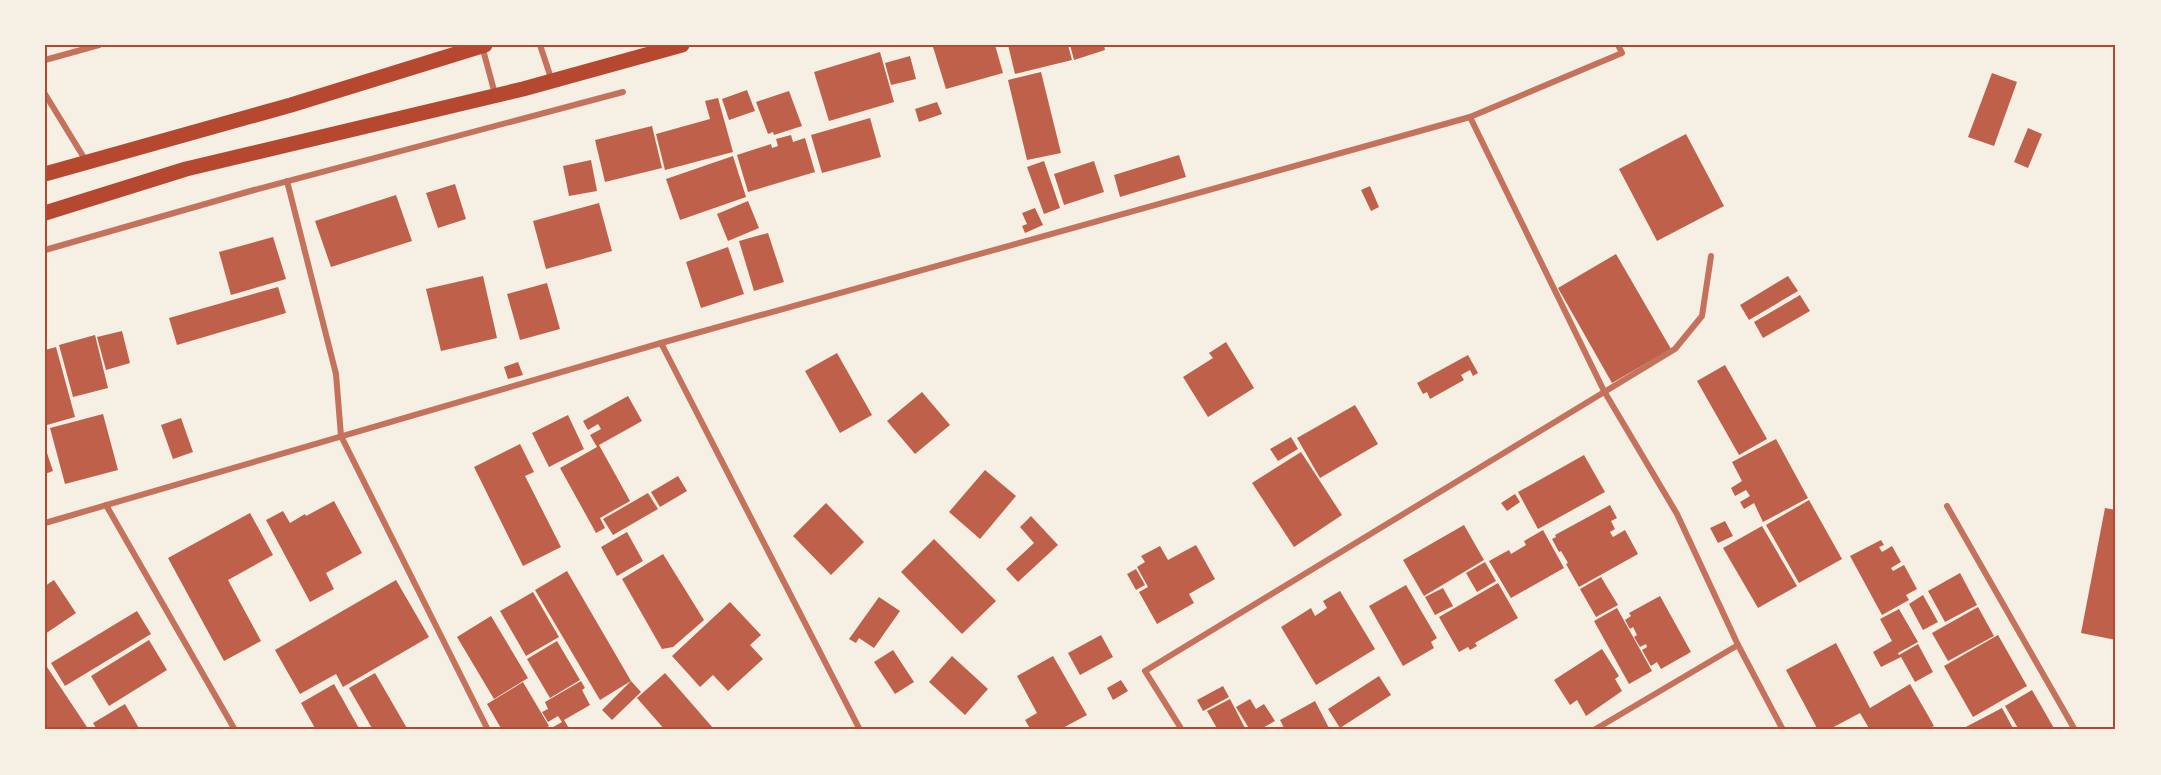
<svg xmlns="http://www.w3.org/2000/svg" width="2161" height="775" viewBox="0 0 2161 775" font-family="'Varela Round',sans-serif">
<rect width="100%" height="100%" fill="#f6efe4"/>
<g fill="#bf614a">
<polygon points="941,45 995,45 1003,73 946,89 933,47"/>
<polygon points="1008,45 1068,45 1072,60 1015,74"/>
<polygon points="1070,45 1104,45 1105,50 1074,60"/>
<polygon points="880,52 894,102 829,121 814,72"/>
<polygon points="910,56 916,79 891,85 885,63"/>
<polygon points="1041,72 1061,153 1027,160 1008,80"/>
<polygon points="1992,73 2017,82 1994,146 1968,137"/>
<polygon points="747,90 755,111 729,120 722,99"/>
<polygon points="789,91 802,126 774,135 773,132 768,134 756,102"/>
<polygon points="718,98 733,152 665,170 656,134 710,119 705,101"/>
<polygon points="937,102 942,114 919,122 915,109"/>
<polygon points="870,118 881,157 822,173 811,135"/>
<polygon points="652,126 662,168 605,182 595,140"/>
<polygon points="2028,128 2042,134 2028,168 2014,162"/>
<polygon points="1686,134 1724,206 1657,241 1619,169"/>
<polygon points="791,135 793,142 805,138 815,172 748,192 737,155 771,144 772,148 778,146 776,139"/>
<polygon points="1179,155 1186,177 1120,197 1114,175"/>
<polygon points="733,156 746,197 680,220 666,179"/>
<polygon points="591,160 597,191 569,196 563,166"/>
<polygon points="1044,161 1060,208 1044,214 1027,167"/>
<polygon points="1094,161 1104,192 1064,205 1054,174"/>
<polygon points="455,184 466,219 438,228 426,193"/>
<polygon points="1370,186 1379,207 1371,211 1361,190"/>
<polygon points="396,195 412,241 331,267 315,221"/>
<polygon points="748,201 759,228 728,241 717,214"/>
<polygon points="599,203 612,251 546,269 533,221"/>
<polygon points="1035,208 1043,225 1025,233 1022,226 1027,224 1022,213"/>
<polygon points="768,233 784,282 754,291 739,241"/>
<polygon points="273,237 286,279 231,295 219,252"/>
<polygon points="728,247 744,294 701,308 686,262"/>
<polygon points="1616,254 1671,349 1612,383 1558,288"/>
<polygon points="483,276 497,338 441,351 426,289"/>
<polygon points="1788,276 1798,291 1749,320 1740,305"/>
<polygon points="547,283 560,329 520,340 507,294"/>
<polygon points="278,287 286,313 177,345 169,318"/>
<polygon points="1800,295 1810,311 1763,338 1754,322"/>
<polygon points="122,331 130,363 106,370 97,337"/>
<polygon points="95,335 108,388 73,397 59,345"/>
<polygon points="1226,342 1254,388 1208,417 1183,377 1213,358 1209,353"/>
<polygon points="56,347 75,417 47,425 45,350"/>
<polygon points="837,353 872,415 840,433 805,371"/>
<polygon points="1468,355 1478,373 1473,376 1470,370 1461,375 1464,380 1430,399 1427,392 1423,394 1417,383"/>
<polygon points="518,362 523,375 508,379 504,367"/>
<polygon points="1725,365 1767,439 1739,455 1697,381"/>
<polygon points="922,392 950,425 915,454 887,421"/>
<polygon points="628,396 642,421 599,445 630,501 600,518 605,528 596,533 560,468 597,447 590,435 601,429 598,424 588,430 583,421"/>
<polygon points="1355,405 1378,444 1320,478 1297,438"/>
<polygon points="103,414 118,470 65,484 50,428"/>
<polygon points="568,415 584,449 549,467 532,433"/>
<polygon points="181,418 193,452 173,459 161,425"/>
<polygon points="1291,437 1298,449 1278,461 1270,449"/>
<polygon points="1776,439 1808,498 1763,522 1754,503 1744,509 1740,502 1750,496 1746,490 1735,496 1731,488 1742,481 1732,462"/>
<polygon points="520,444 534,472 525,476 561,547 523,566 474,467"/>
<polygon points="45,447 53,471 45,474"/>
<polygon points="1301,452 1342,515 1294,547 1252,483"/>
<polygon points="1584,455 1605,492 1538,529 1518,492"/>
<polygon points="985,470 1016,496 980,539 949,512"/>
<polygon points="678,476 687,491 660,507 651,492"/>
<polygon points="648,493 658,509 613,535 603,519"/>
<polygon points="1515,494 1520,502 1507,511 1501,503"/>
<polygon points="1809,500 1842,559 1799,583 1766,525"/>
<polygon points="334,501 362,553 326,573 334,589 310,602 266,520 283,511 290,523 305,514 306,516"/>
<polygon points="826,503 864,542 831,575 793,536"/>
<polygon points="1610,505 1617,518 1611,521 1615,529 1610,532 1613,537 1625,530 1638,554 1579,587 1566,564 1568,563 1561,551 1559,552 1552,539 1556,537 1555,535"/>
<polygon points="2105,508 2116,510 2116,640 2081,633"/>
<polygon points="250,513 273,555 228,580 261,641 224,661 168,558"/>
<polygon points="1031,516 1058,545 1018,582 1006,569 1034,543 1020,527"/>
<polygon points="1725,521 1733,536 1718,543 1710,528"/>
<polygon points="1464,525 1484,560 1424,596 1403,560"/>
<polygon points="1762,526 1797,586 1758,608 1723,548"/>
<polygon points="1543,530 1564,568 1511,598 1489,561 1509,550 1511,554 1526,545 1524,541"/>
<polygon points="627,532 643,561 617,576 601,547"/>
<polygon points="934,539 996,601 962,634 901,572"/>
<polygon points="1881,540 1884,545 1879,547 1882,552 1892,546 1901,562 1891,568 1893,571 1904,565 1917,589 1906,595 1909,600 1882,615 1850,556"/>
<polygon points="1196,545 1215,579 1189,594 1194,603 1157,624 1139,592 1148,587 1137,567 1145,562 1141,556 1160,546 1168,560"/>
<polygon points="663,554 704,620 673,647 662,649 622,579"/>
<polygon points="1485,562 1496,581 1477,592 1466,573"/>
<polygon points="1136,569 1145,585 1136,590 1127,574"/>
<polygon points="567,571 631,681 600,700 535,590"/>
<polygon points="1960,573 1977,605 1945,622 1928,591"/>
<polygon points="1601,577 1618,605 1596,617 1580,589"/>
<polygon points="54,580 76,613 45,634 45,586"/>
<polygon points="396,580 429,637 343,687 336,674 300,694 275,650"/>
<polygon points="1498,583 1518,618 1475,643 1477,646 1470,650 1468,647 1459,652 1439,617"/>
<polygon points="1406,585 1437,638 1431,642 1434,648 1403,666 1369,606"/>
<polygon points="1443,588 1453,606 1435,615 1425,597"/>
<polygon points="1340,591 1375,649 1316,685 1281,627 1311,608 1315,616 1327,608 1323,601"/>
<polygon points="533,592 559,637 526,656 500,611"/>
<polygon points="1923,595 1938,622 1923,630 1909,604"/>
<polygon points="1660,596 1691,652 1661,669 1657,662 1651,666 1642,650 1647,647 1646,644 1640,647 1634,637 1637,635 1633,627 1630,629 1625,620 1631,616 1629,613"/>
<polygon points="879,597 900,611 874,648 859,638 856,643 849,639"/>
<polygon points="730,602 761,635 750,645 763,659 728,691 713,675 700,687 672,656"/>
<polygon points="1978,607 1994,636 1948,661 1932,633"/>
<polygon points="1617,608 1652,671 1629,684 1594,621"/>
<polygon points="1899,609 1918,642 1898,653 1899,655 1918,644 1933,672 1915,682 1901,657 1881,667 1873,652 1892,641 1880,619"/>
<polygon points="137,611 151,634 65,686 51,663"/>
<polygon points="491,616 528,678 494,699 457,637"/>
<polygon points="1101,635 1113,657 1080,675 1068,653"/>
<polygon points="1998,635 2027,686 1973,717 1944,666"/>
<polygon points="149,640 167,670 109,706 91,676"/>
<polygon points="557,641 580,680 550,698 527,659"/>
<polygon points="1836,643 1870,708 1910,684 1934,726 1926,730 1870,730 1860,713 1828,730 1818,730 1786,670"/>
<polygon points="1602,649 1619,676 1615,679 1622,691 1586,716 1577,700 1570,705 1554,680"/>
<polygon points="893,650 914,682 895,694 874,662"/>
<polygon points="952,656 988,689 965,715 929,682"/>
<polygon points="1053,656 1087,715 1059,730 1031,730 1025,720 1037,713 1017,676"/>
<polygon points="45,664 89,730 45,730"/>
<polygon points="375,673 408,730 373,730 349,688"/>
<polygon points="665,673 713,728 711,730 665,730 637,698"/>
<polygon points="1379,676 1391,695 1340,728 1328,709"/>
<polygon points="1121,680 1128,691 1113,700 1107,688"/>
<polygon points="581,681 585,688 582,690 590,705 564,720 570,730 548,730 562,722 558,716 548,722 542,712 548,709 545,702"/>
<polygon points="631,681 641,692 612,720 602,710"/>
<polygon points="523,682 549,726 542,730 502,730 487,704"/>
<polygon points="334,684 360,730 316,730 301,703"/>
<polygon points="1223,686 1229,697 1203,711 1197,700"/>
<polygon points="2032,690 2055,730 2019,730 2005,706"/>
<polygon points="1230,699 1246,730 1218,730 1207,711"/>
<polygon points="1250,699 1256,709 1264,704 1275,721 1259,730 1250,730 1236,707"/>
<polygon points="1315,701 1330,730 1285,730 1280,720"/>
<polygon points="125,704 140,730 97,730 93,723"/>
<polygon points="2002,708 2014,730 1960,730"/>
</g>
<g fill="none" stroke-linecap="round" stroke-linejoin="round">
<g stroke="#c5725c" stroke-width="6">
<polyline points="540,45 552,81"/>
<polyline points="482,46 495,94"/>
<polyline points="45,60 99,45"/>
<polyline points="45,94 86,161"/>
<polyline points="1470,117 1604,391 1677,514 1738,645 1783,730"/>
<polyline points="287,181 336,374 341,436 488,730"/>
<polyline points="45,250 254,190 623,92"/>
<polyline points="661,343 860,730"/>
<polyline points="106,505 235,730"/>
<polyline points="1947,506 2075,730"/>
<polyline points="45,523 661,343 1470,117 1622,53 1618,45"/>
<polyline points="1182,730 1145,671 1675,349 1702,316 1711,256"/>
<polyline points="1594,730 1738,645"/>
</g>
<g stroke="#b5482f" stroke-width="15">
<polyline points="45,174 291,105 485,45"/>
<polyline points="45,213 186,169 523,89 682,45"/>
</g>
</g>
<rect width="2161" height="775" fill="none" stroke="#f6efe4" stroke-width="93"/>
<rect x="46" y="46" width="2068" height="682" fill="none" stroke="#b5482f" stroke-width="2"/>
</svg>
